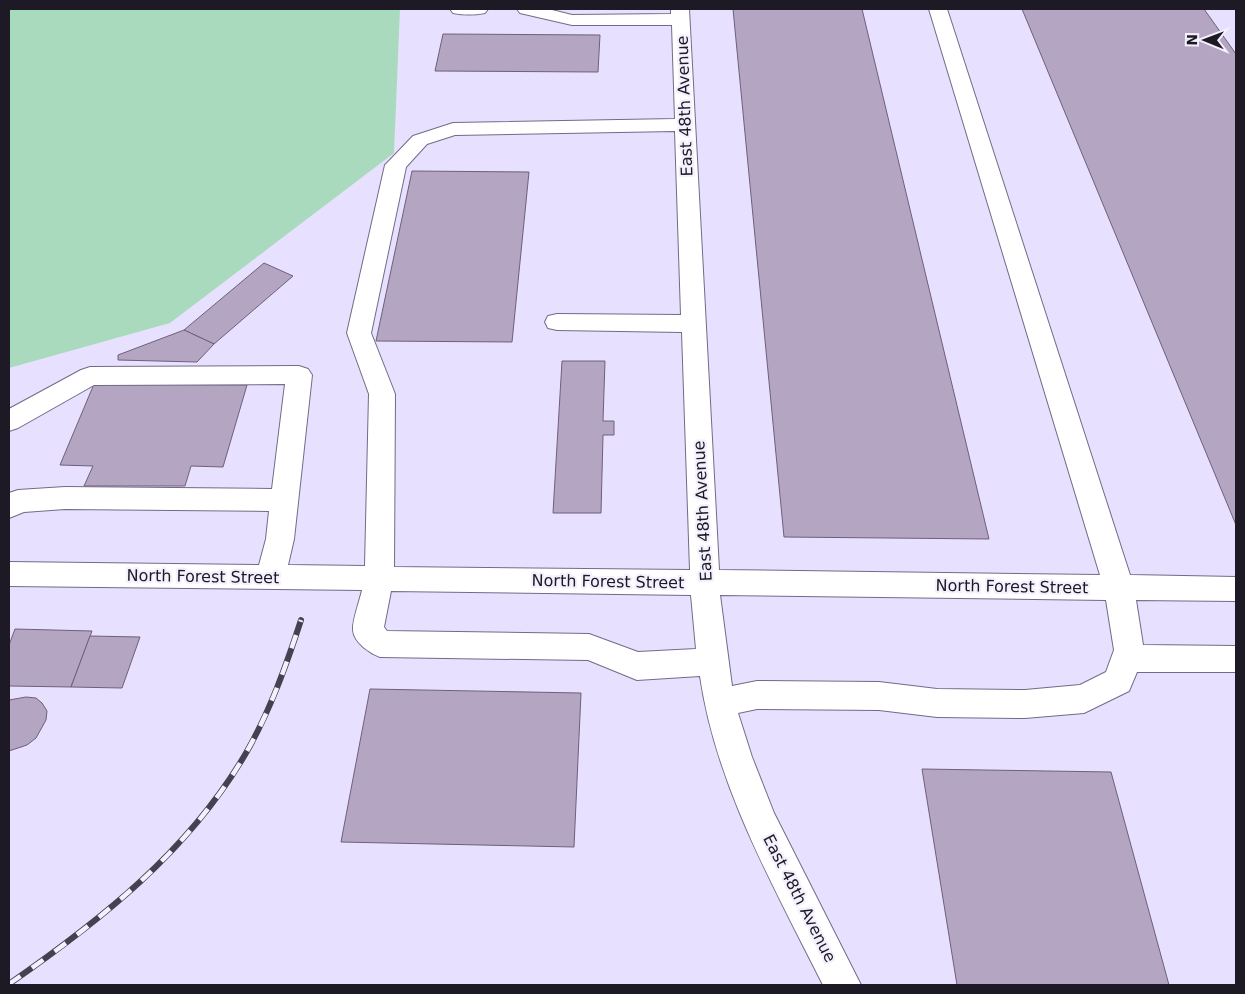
<svg xmlns="http://www.w3.org/2000/svg" width="1245" height="994" viewBox="0 0 1245 994" font-family="'DejaVu Sans',sans-serif">
<rect width="100%" height="100%" fill="#e8e0ff"/>
<polygon fill="#a9dabe" points="9,9 400,9 394,153 170,323 9,368"/>
<g fill="#b4a5c2" stroke="#6e607a">
<polygon points="733,9 862,9 989,539 784,537"/>
<polygon points="1022,9 1204,9 1236,54 1236,525"/>
<polygon points="443,34 600,35 598,72 435,71"/>
<polygon points="412,171 529,172 512,342 376,341"/>
<polygon points="264,263 293,276 214,344 184,330"/>
<polygon points="184,330 214,344 197,362 118,360 118,355"/>
<polygon points="562,361 605,361 603,421 614,421 614,435 603,435 601,513 553,513"/>
<polygon points="94,384 247,385 223,467 191,466 185,486 84,486 93,466 60,465"/>
<polygon points="15,629 92,631 71,687 9,686 9,645"/>
<polygon points="90,636 140,637 122,688 71,687"/>
<polygon points="370,689 581,693 574,847 341,842"/>
<polygon points="26,697 36,698 42,703 47,711 46,720 36,738 27,745 9,751 9,700"/>
<polygon points="922,769 1111,772 1169,985 957,985"/>
</g>
<g fill="none" stroke-linecap="round" stroke-linejoin="round">
<g stroke="#726b86" stroke-width="2">
<g id="minor">
<path d="M 450,9 L 488,9 L 485,13 C 475,15 463,15 453,13 Z"/>
<path d="M 517,9 L 548,9 L 572,15 L 671,14 L 671,9 L 689,9 L 719,570 L 1100,575 L 929,9 L 947,9 L 1130,575 L 1236,577 L 1236,601 L 1136,600 L 1143,645 L 1236,646 L 1236,672 L 1137,672 L 1129,691 L 1084,713 L 1025,718 L 937,717 L 879,710 L 757,709 L 738,713 L 752,757 L 774,813 L 861,985 L 823,985 C 774,887 716,786 700,676 L 637,680 L 588,660 L 380,657 C 370,653 354,643 353,630 C 352,621 360,600 362,590 L 9,586 L 9,562 L 259,565 L 266,539 L 269,511 L 65,509 L 24,512 L 9,518 L 9,493 L 18,490 L 65,487 L 272,489 L 285,384 L 94,385 L 18,428 L 9,431 L 9,409 L 81,370 L 90,367 L 299,366 L 308,369 L 312,375 L 294,539 L 288,565 L 365,566 L 369,394 L 347,333 L 385,165 L 389,161 L 413,136 L 453,123 L 675,119 L 672,25 L 572,25 L 520,13 ZM 675,131 L 681,315 L 557,314 L 548,316 L 545,322 L 548,328 L 557,330 L 682,332 L 690,570 L 394,567 L 395,394 L 371,333 L 406,167 L 427,144 L 455,135 ZM 391,591 L 691,595 L 696,649 L 638,652 L 589,634 L 387,631 L 384,627 ZM 720,595 L 1106,600 L 1114,650 L 1106,672 L 1080,685 L 1025,690 L 937,689 L 879,682 L 757,681 L 732,686 Z"/>
</g>
</g>
<use href="#minor" fill="#fff" fill-rule="evenodd"/>
<g stroke="#454150" stroke-width="6">
<path id="rail" d="M 9,984 C 101,920 189,851 246,753 C 270,711 286,666 301,620"/>
</g>
<use href="#rail" stroke="#f4f0fd" stroke-width="4.5" stroke-dasharray="14" stroke-linecap="butt"/>
</g>
<g text-anchor="middle" stroke-width="4.5" stroke-linejoin="round" paint-order="stroke">
<g font-size="16" fill="#1d1a25" stroke="#f4f0fd">
<text transform="translate(684 106) rotate(-92)" y="6">East 48th Avenue</text>
<text transform="translate(702 511) rotate(-93)" y="6">East 48th Avenue</text>
<text transform="translate(203 576) rotate(1)" y="6">North Forest Street</text>
<text transform="translate(608 581) rotate(1)" y="6">North Forest Street</text>
<text transform="translate(1012 586) rotate(1)" y="6">North Forest Street</text>
<text transform="translate(800 898) rotate(63)" y="6">East 48th Avenue</text>
</g>
</g>
<rect width="1245" height="994" fill="none" stroke="#1d1a25" stroke-width="20"/>
<g transform="translate(1205 40) rotate(271)" stroke="#f4f0fd" stroke-width="4" paint-order="stroke">
<path d="M0-4L9 19L0 12L-9 19Z" fill="#1d1a25"/>
<text y="-8" font-size="14" font-weight="bold" text-anchor="middle" fill="#1d1a25">N</text>
</g>
</svg>
